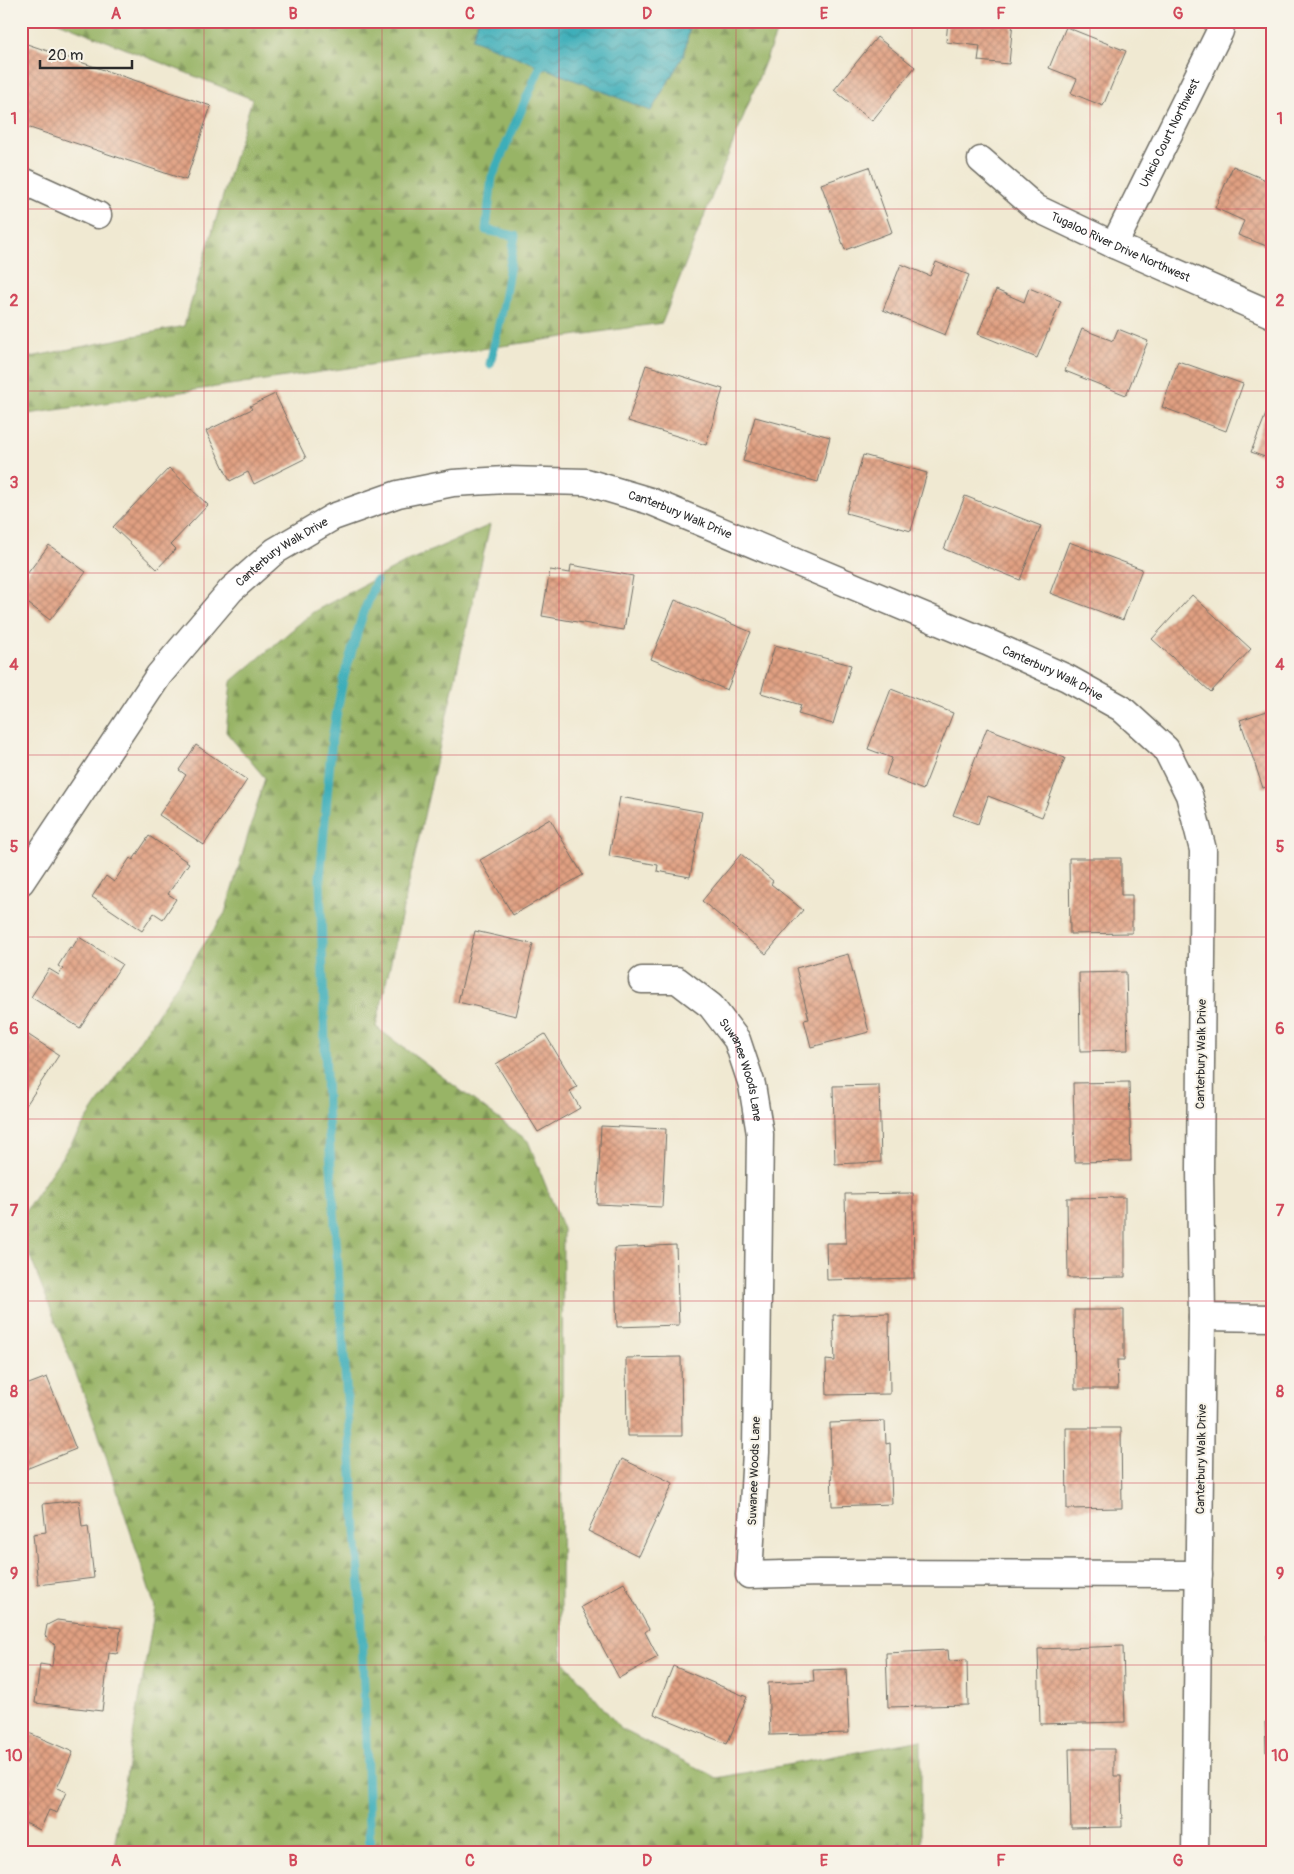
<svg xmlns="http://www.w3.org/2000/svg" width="1294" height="1874" viewBox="0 0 1294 1874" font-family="Pangolin,sans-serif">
<defs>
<pattern id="forest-firs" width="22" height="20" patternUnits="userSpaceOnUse" patternTransform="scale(1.25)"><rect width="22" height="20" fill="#98b466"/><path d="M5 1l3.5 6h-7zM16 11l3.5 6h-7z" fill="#7c9354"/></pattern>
<pattern id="water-waves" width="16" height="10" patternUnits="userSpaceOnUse" patternTransform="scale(1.25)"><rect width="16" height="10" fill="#3daeb9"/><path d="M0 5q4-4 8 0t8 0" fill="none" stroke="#338e97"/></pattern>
<pattern id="building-cross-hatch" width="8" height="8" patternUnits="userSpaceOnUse" patternTransform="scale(1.25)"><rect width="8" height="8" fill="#e1a082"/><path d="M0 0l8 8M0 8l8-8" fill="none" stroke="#b7836b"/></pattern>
</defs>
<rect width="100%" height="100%" fill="#f7f3e8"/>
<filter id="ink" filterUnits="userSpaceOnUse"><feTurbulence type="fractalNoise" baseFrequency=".02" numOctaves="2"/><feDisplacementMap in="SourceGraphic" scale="10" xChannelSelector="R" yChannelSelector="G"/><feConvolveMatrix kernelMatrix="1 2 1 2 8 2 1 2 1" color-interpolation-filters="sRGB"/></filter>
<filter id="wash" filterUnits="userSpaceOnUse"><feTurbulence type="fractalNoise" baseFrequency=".0096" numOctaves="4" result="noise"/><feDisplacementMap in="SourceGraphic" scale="20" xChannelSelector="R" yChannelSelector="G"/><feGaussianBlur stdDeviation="1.12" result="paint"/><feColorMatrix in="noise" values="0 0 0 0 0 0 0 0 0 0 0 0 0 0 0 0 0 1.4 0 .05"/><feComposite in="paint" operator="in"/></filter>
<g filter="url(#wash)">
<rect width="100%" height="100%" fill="#f0e9d2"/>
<g fill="url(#forest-firs)" stroke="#627048">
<polygon points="56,21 781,21 662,323 21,415 21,359 184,326 252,99"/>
<polygon points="490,525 376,1027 528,1141 563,1229 561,1603 562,1659 621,1729 717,1778 921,1740 921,1853 113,1853 155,1607 95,1423 21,1233 21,1218 225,913 265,778 226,732 231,682 313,612 410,560"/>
</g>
<polygon fill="url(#water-waves)" stroke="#346c72" points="478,21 691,21 684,55 651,111 472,39"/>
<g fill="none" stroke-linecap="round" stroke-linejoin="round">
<g stroke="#3daeb9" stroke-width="9">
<polyline points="490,364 502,311 515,236 486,230 492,177 545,56"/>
<polyline points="370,1853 361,1603 327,1107 320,879 332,738 343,680 362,617 376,581"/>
</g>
</g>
<g id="blocks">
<g fill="url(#building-cross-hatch)">
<polygon points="948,21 1013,21 1009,64 978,61 980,46 946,42"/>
<polygon points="1066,27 1126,51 1103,106 1071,93 1077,79 1049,68"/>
<polygon points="877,37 915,67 872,121 834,90"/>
<polygon points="21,42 211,106 186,180 21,125"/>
<polygon points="1233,166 1273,183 1273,239 1269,247 1238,235 1244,221 1215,208"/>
<polygon points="869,167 892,232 845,250 821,184"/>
<polygon points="936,262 969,275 945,335 883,310 901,264 930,276"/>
<polygon points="1029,288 1061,301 1037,358 978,334 996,290 1024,302"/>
<polygon points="1082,329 1113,341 1118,329 1148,341 1126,395 1065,371"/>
<polygon points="1178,361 1243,384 1226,431 1162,407"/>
<polygon points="646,365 723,389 706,445 628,421"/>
<polygon points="275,394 306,458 254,484 248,472 230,481 206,431 252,409 250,406"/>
<polygon points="1268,409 1273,411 1273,460 1251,452"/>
<polygon points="755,417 830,437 818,482 743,461"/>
<polygon points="863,455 927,473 911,531 846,513"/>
<polygon points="169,468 208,505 171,544 176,549 157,569 113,527"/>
<polygon points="965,496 1041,526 1020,580 944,549"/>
<polygon points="1069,542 1142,569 1123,620 1050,593"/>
<polygon points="49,545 86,572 50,620 21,598 21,582"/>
<polygon points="571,565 633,576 624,630 542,616 550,570 570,573"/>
<polygon points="1192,595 1251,649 1211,692 1152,639"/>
<polygon points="675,600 751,632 727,690 651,659"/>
<polygon points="775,645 851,665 833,724 798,714 801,705 761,693"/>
<polygon points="891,689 953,713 923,790 886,775 892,758 868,749"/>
<polygon points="1273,709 1273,785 1263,788 1240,720"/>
<polygon points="987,728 1065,758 1042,817 988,796 978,824 953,815"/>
<polygon points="196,745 247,780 204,845 159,815 186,775 179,770"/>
<polygon points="620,797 702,812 690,877 657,871 658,865 609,856"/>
<polygon points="550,819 583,875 513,915 480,860"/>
<polygon points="149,836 189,863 168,894 176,899 163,919 154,913 142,931 92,897 106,876 114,882 130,858 133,860"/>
<polygon points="741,854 773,881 771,884 803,910 766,954 702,901"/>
<polygon points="1069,858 1121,858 1121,895 1132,895 1132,933 1070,934"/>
<polygon points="475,931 533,944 516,1016 458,1002"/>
<polygon points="79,937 122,964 80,1028 31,997 49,969 59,975 63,969 58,966 70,947 72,948"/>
<polygon points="848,954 869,1032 811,1047 804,1020 809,1019 796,968"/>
<polygon points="1126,972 1128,1050 1080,1051 1079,973"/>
<polygon points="21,1030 59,1055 21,1113"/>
<polygon points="545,1034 577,1087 570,1091 580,1108 538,1132 496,1064"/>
<polygon points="1129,1082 1131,1161 1075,1162 1073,1083"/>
<polygon points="879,1085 881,1162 835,1164 833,1086"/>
<polygon points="601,1126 666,1129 662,1207 597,1204"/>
<polygon points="913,1193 914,1278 827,1280 826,1243 846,1243 845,1194"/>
<polygon points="1125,1197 1125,1277 1068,1278 1067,1198"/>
<polygon points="676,1245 679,1325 617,1327 614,1248"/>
<polygon points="1074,1310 1124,1310 1124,1360 1117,1360 1118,1389 1075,1389"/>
<polygon points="889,1313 890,1394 827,1395 826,1360 835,1361 833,1315"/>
<polygon points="681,1357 682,1436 627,1436 626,1358"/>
<polygon points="47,1377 76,1449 21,1471 21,1387"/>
<polygon points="885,1421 886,1444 890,1443 892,1504 832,1506 830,1423"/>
<polygon points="1066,1428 1121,1428 1122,1508 1067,1509"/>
<polygon points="622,1459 673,1483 639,1556 588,1531"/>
<polygon points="79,1500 82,1527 88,1526 94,1578 38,1585 33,1534 46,1532 43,1504"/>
<polygon points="624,1583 649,1629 645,1632 658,1657 619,1678 581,1607"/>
<polygon points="57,1620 121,1628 117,1654 109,1653 102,1711 35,1703 40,1664 52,1666 55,1645 45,1636 47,1625"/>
<polygon points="1273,1634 1273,1688 1269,1688 1267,1635"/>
<polygon points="1123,1646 1125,1722 1040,1724 1038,1649"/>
<polygon points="948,1650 949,1661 967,1660 968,1705 888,1707 886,1653"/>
<polygon points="673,1666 747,1697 727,1744 654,1714"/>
<polygon points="846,1669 849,1733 770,1735 768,1683 814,1681 813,1670"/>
<polygon points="1273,1721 1273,1753 1266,1752 1265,1722"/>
<polygon points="29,1733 73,1752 57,1788 66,1792 57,1813 49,1810 40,1830 21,1821 21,1751"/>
<polygon points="1069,1749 1114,1749 1114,1776 1121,1776 1122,1827 1071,1828"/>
<polygon points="1273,1837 1273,1853 1269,1853 1268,1838"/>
</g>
</g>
</g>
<g filter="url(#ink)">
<use href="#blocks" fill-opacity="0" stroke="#706e65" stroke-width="1"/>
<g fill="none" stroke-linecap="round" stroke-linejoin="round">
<g stroke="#706e65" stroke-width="29">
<g id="street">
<path id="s1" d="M 981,160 L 1036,208 L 1114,245 L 1273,315"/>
<polyline points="21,180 98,215"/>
<path id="s2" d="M 1114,245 L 1220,31 L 1222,21"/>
<path id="s3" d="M 21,882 L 159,675 L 231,590 L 275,551 L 333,517 L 398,494 L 453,483 L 506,480 L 586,482 L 650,501 L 987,642 L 1067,678 L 1121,708 L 1166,749 L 1189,795 L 1203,850 L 1200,1169 L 1202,1317 L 1195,1853"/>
<path id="s4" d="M 642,980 L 677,980 L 711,1006 L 737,1040 L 752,1085 L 760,1134 L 756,1452 L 749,1575 L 820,1573 L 1199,1574"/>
<polyline points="1202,1317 1273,1318"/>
</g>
</g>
<use href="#street" stroke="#fff" stroke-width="26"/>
</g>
</g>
<path fill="none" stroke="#d1495b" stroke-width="1" stroke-opacity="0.55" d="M 204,21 L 204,1853M 382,21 L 382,1853M 559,21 L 559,1853M 736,21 L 736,1853M 912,21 L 912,1853M 1090,21 L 1090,1853M 21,209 L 1273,209M 21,391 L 1273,391M 21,573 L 1273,573M 21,755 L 1273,755M 21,937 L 1273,937M 21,1119 L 1273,1119M 21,1301 L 1273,1301M 21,1483 L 1273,1483M 21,1665 L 1273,1665"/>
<g text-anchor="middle" stroke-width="4" stroke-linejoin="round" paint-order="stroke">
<g font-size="12" fill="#2b2b2b" stroke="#f7f3e8">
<text dy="4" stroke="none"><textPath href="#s2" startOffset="125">Unicio Court Northwest</textPath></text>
<text dy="4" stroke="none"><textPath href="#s1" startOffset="166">Tugaloo River Drive Northwest</textPath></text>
<text dy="4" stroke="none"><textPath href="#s3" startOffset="844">Canterbury Walk Drive</textPath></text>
<text dy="4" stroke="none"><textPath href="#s3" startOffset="424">Canterbury Walk Drive</textPath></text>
<text dy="4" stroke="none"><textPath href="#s3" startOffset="1249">Canterbury Walk Drive</textPath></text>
<text transform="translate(1201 1054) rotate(-89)" y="4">Canterbury Walk Drive</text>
<text dy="4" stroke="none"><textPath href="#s4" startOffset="150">Suwanee Woods Lane</textPath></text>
<text transform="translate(1201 1459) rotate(-89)" y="4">Canterbury Walk Drive</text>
<text transform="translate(754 1471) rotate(-88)" y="4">Suwanee Woods Lane</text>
</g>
</g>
<rect width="1294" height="1874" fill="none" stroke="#f7f3e8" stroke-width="55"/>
<path d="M40 60v8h92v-8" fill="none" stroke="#2b2b2b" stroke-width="2.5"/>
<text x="48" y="60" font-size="15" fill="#2b2b2b" stroke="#f7f3e8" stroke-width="4" paint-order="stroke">20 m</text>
<rect x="28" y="28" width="1238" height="1818" fill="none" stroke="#d1495b" stroke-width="2"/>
<g font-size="16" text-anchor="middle" font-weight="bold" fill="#d1495b">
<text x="116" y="19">A</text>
<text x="293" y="19">B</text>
<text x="470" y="19">C</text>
<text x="647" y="19">D</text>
<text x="824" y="19">E</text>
<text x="1001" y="19">F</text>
<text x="1178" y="19">G</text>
<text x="14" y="124">1</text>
<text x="1280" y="124">1</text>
<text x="14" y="306">2</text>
<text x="1280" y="306">2</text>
<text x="14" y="488">3</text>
<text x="1280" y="488">3</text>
<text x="14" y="670">4</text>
<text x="1280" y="670">4</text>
<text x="14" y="852">5</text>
<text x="1280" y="852">5</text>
<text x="14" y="1034">6</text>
<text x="1280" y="1034">6</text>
<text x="14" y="1216">7</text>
<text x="1280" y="1216">7</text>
<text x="14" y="1397">8</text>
<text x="1280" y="1397">8</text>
<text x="14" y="1579">9</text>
<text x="1280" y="1579">9</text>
<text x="14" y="1761">10</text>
<text x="1280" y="1761">10</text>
<text x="116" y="1866">A</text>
<text x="293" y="1866">B</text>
<text x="470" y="1866">C</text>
<text x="647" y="1866">D</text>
<text x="824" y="1866">E</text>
<text x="1001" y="1866">F</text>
<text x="1178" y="1866">G</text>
</g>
</svg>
